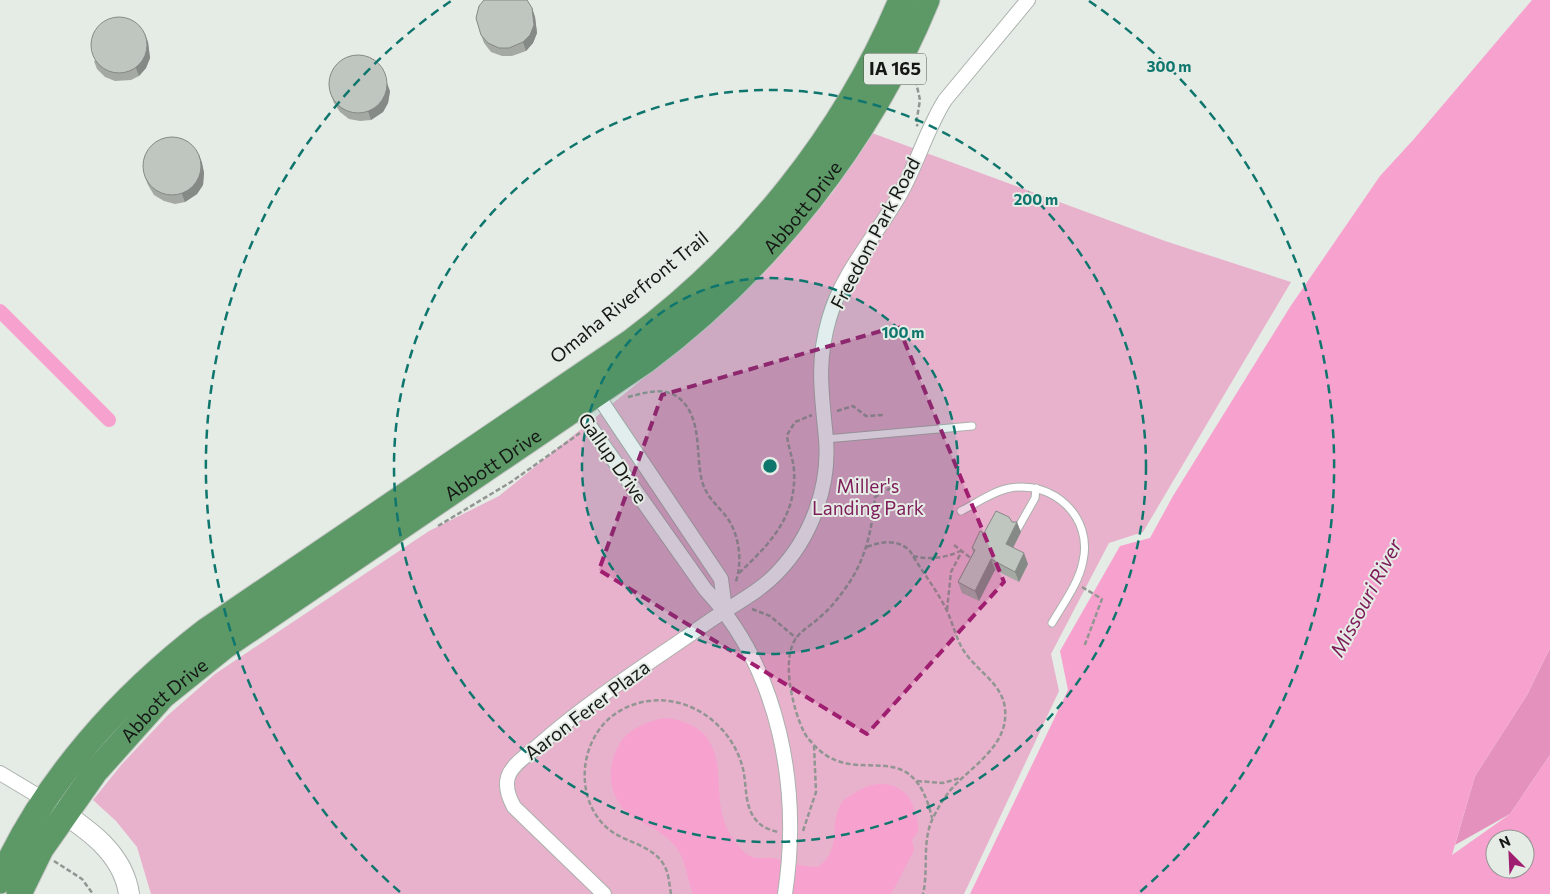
<svg xmlns="http://www.w3.org/2000/svg" width="1550" height="894" viewBox="0 0 1550 894" font-family="Commissioner,sans-serif">
<rect width="100%" height="100%" fill="#e5ebe5"/>
<polygon fill="#e8b2cd" points="872,133 1165,241 1291,282 1143,532 1109,543 1051,654 1059,691 964,894 151,894 137,847 116,821 93,800 122,764 167,716 215,674 429,531 499,496 716,319 771,264 833,192"/>
<polygon fill="#e591bd" points="1550,648 1550,755 1510,814 1455,845 1475,776 1527,695"/>
<g fill="#f7a1ce" fill-rule="evenodd">
<path d="M 1532,0 L 1550,0 L 1550,648 L 1527,695 L 1475,776 L 1452,855 L 1510,814 L 1550,755 L 1550,894 L 970,894 L 1068,690 L 1060,651 L 1120,546 L 1150,538 L 1173,496 L 1290,307 L 1380,176 L 1414,139 ZM 1495,839 L 1525,839 L 1525,869 L 1495,869 Z"/>
<path d="M 668,718 C 745,731 701,798 734,840 C 739,846 743,853 750,856 C 757,860 765,857 773,858 C 787,862 803,867 818,867 C 844,849 827,822 843,801 C 845,798 849,797 852,795 C 875,777 906,780 915,811 C 917,816 919,826 918,831 C 917,834 914,837 912,840 L 914,850 L 894,889 L 890,894 L 693,894 C 687,879 686,860 676,847 C 655,819 622,827 612,786 C 609,771 612,758 619,745 C 627,729 651,719 668,718 Z"/>
</g>
<g fill="none" stroke-linecap="round" stroke-linejoin="round">
<polyline stroke="#f7a1ce" stroke-width="14" points="0,311 109,420"/>
<g stroke="#abb1ac" stroke-width="9">
<g id="lane">
<polyline points="826,439 972,426"/>
<path d="M 961,511 C 977,503 993,491 1010,488 C 1053,480 1093,517 1083,561 C 1079,583 1063,604 1052,623"/>
<polyline points="1018,528 1035,498 1036,488"/>
</g>
</g>
<g stroke="#abb1ac" stroke-width="16">
<g id="street">
<polyline points="592,392 597,394 608,411 721,579 725,610"/>
<path d="M 576,402 L 577,408 L 705,589 C 780,670 801,788 785,894"/>
<polyline points="0,773 45,800"/>
<path d="M 604,894 L 514,807 C 509,798 505,787 508,777 C 512,764 529,754 539,745 C 591,699 651,662 708,622 C 731,606 758,593 777,573 C 811,538 830,487 826,439 C 822,394 816,364 829,319 C 842,273 875,237 899,196 C 917,165 926,130 945,100 L 1028,0"/>
</g>
</g>
<g stroke="#abb1ac" stroke-width="22">
<path id="secondary" d="M 53,806 C 86,828 123,852 129,894"/>
</g>
<g stroke="#c7c7c7" stroke-width="27">
<g id="highway">
<path d="M 0,881 C 44,781 121,696 207,630 L 632,341 C 748,254 845,135 901,0"/>
<path id="s1" d="M 19,894 L 41,849 L 95,772 L 163,696 L 224,647 L 645,361 C 768,269 869,142 927,0"/>
</g>
</g>
<g stroke="#929692" stroke-width="2.5" stroke-dasharray="5 2.5" stroke-linecap="butt">
<polyline points="914,73 920,100 916,124 918,126"/>
<path d="M 628,397 C 645,393 663,386 679,398 C 703,418 695,454 702,481 C 706,496 716,504 725,515 C 740,533 743,564 735,584"/>
<polyline points="837,411 853,406 866,416 883,415"/>
<path d="M 898,484 L 875,497 C 872,529 866,559 847,586 C 839,597 831,608 820,617 C 813,624 803,629 797,637 C 780,658 793,710 804,732 C 807,738 813,744 818,749 C 860,788 912,732 932,818"/>
<polyline points="438,526 511,482 580,433"/>
<polyline points="954,545 972,559"/>
<path d="M 867,547 C 882,541 898,539 910,551 C 922,572 938,591 948,613 C 954,627 957,642 966,654 C 979,672 1003,685 1005,709 C 1009,744 974,765 953,787 C 945,796 939,806 934,816 C 921,840 929,868 923,894"/>
<path d="M 913,556 C 929,560 946,558 960,551"/>
<path d="M 739,573 C 770,544 797,516 794,470 C 793,458 788,447 787,435 L 795,422 L 812,415"/>
<polyline points="1082,587 1102,599 1084,647"/>
<polyline points="752,609 770,616 796,638"/>
<polyline points="947,610 951,572 962,551"/>
<polyline points="917,781 943,783 960,778"/>
<polyline points="803,831 816,792 814,745"/>
<polyline points="54,861 82,879 93,894"/>
<path d="M 671,894 C 669,883 669,871 662,862 C 652,847 628,842 614,833 C 583,813 577,769 594,738 C 605,717 624,705 648,701 C 692,695 733,727 743,769 C 747,786 744,806 756,820 C 761,827 770,830 778,832"/>
</g>
<use href="#lane" stroke="#fff" stroke-width="7"/>
<use href="#street" stroke="#fff" stroke-width="14"/>
<use href="#secondary" stroke="#fff" stroke-width="20"/>
<use href="#highway" stroke="#5d9967" stroke-width="25"/>
</g>
<g fill="#a4a9a4">
<polygon points="532,8 535,17 537,33 533,43 526,51 512,56 502,56 491,52 484,43 481,35"/>
<polygon points="148,42 150,58 146,68 139,76 131,80 115,81 105,77 97,69 94,61"/>
<polygon points="390,91 388,103 383,112 371,120 360,121 349,119 340,112 334,103 331,95"/>
<polygon points="199,155 202,163 204,173 203,185 197,194 185,202 175,204 164,201 154,195 148,185 145,177"/>
<polygon points="1012,522 1021,532 1013,547 1028,564 1019,582 995,570 979,601 962,593 958,582 973,553 972,548 984,533"/>
</g>
<g fill="#868a86">
<polygon points="532,8 535,17 537,33 533,43 526,51 523,42"/>
<polygon points="145,34 148,42 150,58 146,68 139,76 136,68"/>
<polygon points="387,83 390,91 388,103 383,112 371,120 368,111"/>
<polygon points="199,155 202,163 204,173 203,185 197,194 185,202 182,194"/>
<polygon points="1017,522 1021,532 1010,554 1006,544"/>
<polygon points="1024,553 1028,564 1019,582 1015,572"/>
<polygon points="991,559 995,570 979,601 975,591"/>
</g>
<g fill="#bfc5bf" stroke="#868a86">
<polygon points="484,0 527,0 532,8 534,25 530,35 523,42 509,48 499,48 488,43 481,35 476,18 479,6"/>
<circle cx="119" cy="45" r="28"/>
<circle cx="358" cy="84" r="29"/>
<circle cx="172" cy="166" r="29"/>
<polygon points="996,511 1009,517 1012,522 1017,522 1006,544 1024,553 1015,572 991,559 975,591 958,582 975,550 972,548 980,531 984,533"/>
</g>
<path fill="#9f1e70" fill-opacity="0.2" stroke="#9f1e70" stroke-width="4" stroke-dasharray="10 6" stroke-linejoin="round" d="M 898,326 L 1004,582 L 867,734 L 599,570 L 662,395 Z"/>
<circle cx="770" cy="466" r="188" fill="#0f766e" fill-opacity=".12"/>
<g fill="none" stroke="#0f766e" stroke-width="2.5" stroke-dasharray="9 6">
<circle cx="770" cy="466" r="188"/>
<circle cx="770" cy="466" r="376"/>
<path d="M400 892A564 564 0 0 1 451 1M1089 1A564 564 0 0 1 1140 892"/>
</g>
<g text-anchor="middle" stroke-width="4" stroke-linejoin="round" paint-order="stroke">
<rect fill="#e5ebe5" stroke="#535753" stroke-width="1" x="864" y="53.5" width="62" height="31" rx="4"/>
<g font-size="18" font-weight="bold" fill="#151715">
<text x="895" y="75">IA 165</text>
</g>
<g font-size="19" fill="#151715" stroke="#e5ebe5">
<text dy="7" stroke="none"><textPath href="#s1" startOffset="1054">Abbott Drive</textPath></text>
<text transform="translate(875 233) rotate(-62)" y="7">Freedom Park Road</text>
<text transform="translate(629 297) rotate(-39)" y="7">Omaha Riverfront Trail</text>
<text transform="translate(613 458) rotate(55)" y="7">Gallup Drive</text>
<text dy="7" stroke="none"><textPath href="#s1" startOffset="649">Abbott Drive</textPath></text>
<text dy="7" stroke="none"><textPath href="#s1" startOffset="244">Abbott Drive</textPath></text>
<text transform="translate(587 710) rotate(-37)" y="7">Aaron Ferer Plaza</text>
</g>
<g font-size="19" fill="#7e1d59" stroke="#e5ebe5">
<text x="868" y="493">Miller's<tspan x="868" dy="22">Landing Park</tspan></text>
</g>
<g font-size="20" font-style="italic" fill="#7c1b58" stroke="#e5ebe5">
<text transform="translate(1366 598) rotate(-62)" y="7">Missouri River</text>
</g>
</g>
<circle cx="770" cy="466" r="8" fill="#0f766e" stroke="#e5ebe5" stroke-width="2.5"/>
<g font-size="15" text-anchor="middle" font-weight="bold" fill="#0f766e" stroke="#e5ebe5" stroke-width="4" stroke-linejoin="round" paint-order="stroke">
<text x="1169" y="72">300 m</text>
<text x="1036" y="205">200 m</text>
<text x="903" y="338">100 m</text>
</g>
<g transform="translate(1510 854) rotate(336)"><circle r="24" fill="#e5ebe5" stroke="#929692"/>
<path d="M0-4L9 19L0 12L-9 19Z" fill="#9f1e70"/>
<text y="-8" font-size="14" font-weight="bold" text-anchor="middle" fill="#151715">N</text>
</g>
</svg>
